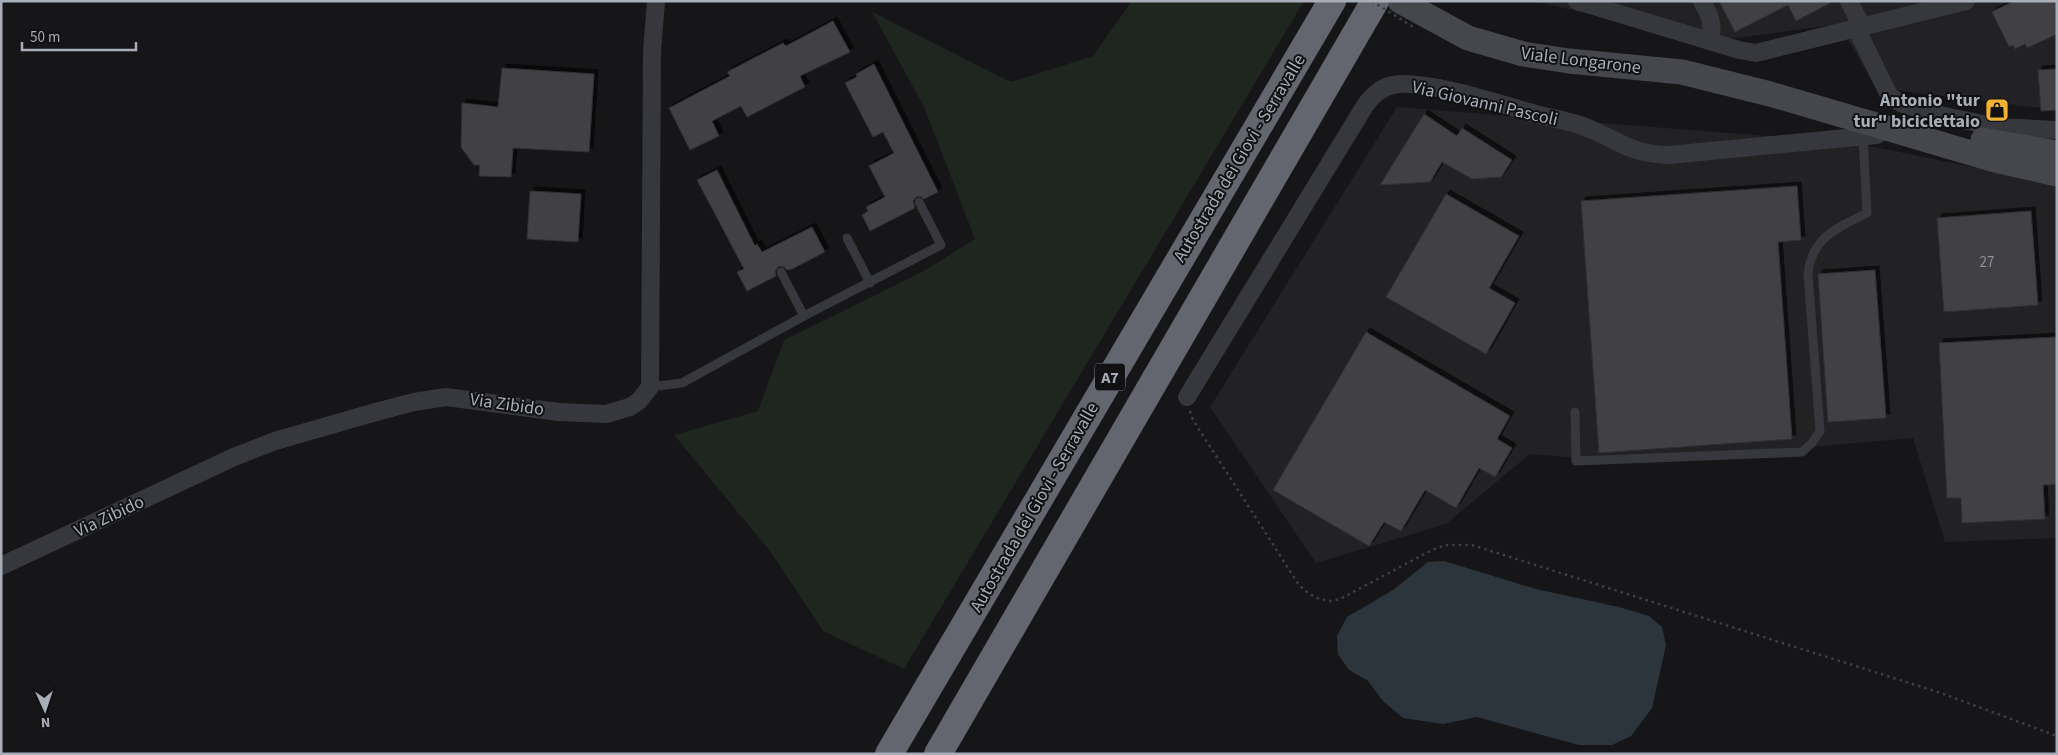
<svg xmlns="http://www.w3.org/2000/svg" width="2058" height="755" viewBox="0 0 2058 755" font-family="'Source Sans 3',sans-serif">
<defs>
<filter id="shadow"><feDropShadow dx="4" dy="-4" stdDeviation="0" flood-color="#0009"/></filter>
</defs>
<rect width="100%" height="100%" fill="#161618"/>
<g fill="#222225">
<polygon points="1534,1 2057,1 2057,110 1876,88 1839,24 1708,42"/>
<polygon points="1397,107 1855,143 2022,177 2057,180 2057,538 1945,542 1913,438 1630,462 1530,454 1446,524 1316,563 1210,407"/>
</g>
<polygon fill="#1e261f" points="1132,1 1304,1 904,669 823,631 770,551 674,435 758,411 784,340 922,272 975,239 924,107 872,12 1011,82 1093,56"/>
<polygon fill="#2c353c" points="1444,561 1536,589 1619,607 1649,616 1662,627 1666,645 1652,708 1631,736 1612,745 1579,745 1477,717 1443,724 1403,718 1384,702 1367,680 1349,670 1338,654 1337,636 1347,617 1393,590 1428,562"/>
<g fill="#404145" stroke="#303034" filter="url(#shadow)">
<polygon points="1719,1 1834,1 1796,21 1788,5 1735,32"/>
<polygon points="2014,1 2057,1 2057,34 2027,48 2025,44 2015,49 2013,45 2009,47 1992,12"/>
<polygon points="833,21 850,52 800,76 805,87 747,117 741,106 712,121 719,136 690,150 669,108 730,76 727,72 783,43 786,46"/>
<polygon points="874,64 938,192 924,199 920,196 916,197 913,201 915,208 870,231 862,215 868,211 866,207 885,197 869,166 894,153 883,132 873,137 845,83 857,77 856,74"/>
<polygon points="502,68 594,74 589,152 513,148 511,177 479,176 480,165 474,165 461,147 462,103 498,107"/>
<polygon points="2057,69 2057,110 2041,111 2038,70"/>
<polygon points="1424,114 1457,136 1462,128 1512,160 1501,177 1472,179 1442,162 1430,182 1380,185"/>
<polygon points="717,170 755,246 757,244 762,252 812,227 825,252 792,269 787,270 784,267 779,266 775,271 776,276 747,291 737,272 744,269 697,180"/>
<polygon points="1797,186 1801,240 1778,242 1792,439 1599,453 1581,201"/>
<polygon points="530,191 581,194 578,242 527,239"/>
<polygon points="1446,194 1519,236 1489,288 1515,303 1486,354 1386,297"/>
<polygon points="2031,211 2038,305 1944,312 1937,218"/>
<polygon points="1875,270 1886,418 1828,422 1818,274"/>
<polygon points="1366,332 1510,416 1497,439 1512,448 1495,477 1479,468 1456,508 1425,490 1401,531 1384,522 1369,546 1273,490"/>
<polygon points="2057,337 2057,484 2043,485 2045,519 1962,523 1961,498 1947,498 1939,343"/>
</g>
<g fill="none" stroke-linecap="round" stroke-linejoin="round">
<polyline stroke="#3d3f44" stroke-width="2.5" stroke-dasharray="2.5 4" stroke-linecap="butt" points="1190,411 1193,420 1299,585 1308,593 1319,599 1331,601 1340,599 1432,550 1445,545 1472,545 1941,693 2057,736"/>
<g stroke="#37383d" stroke-width="9">
<polyline points="847,238 870,283"/>
<polyline points="781,272 804,316"/>
<polyline points="650,387 682,383 804,316 941,245 919,202"/>
<path d="M 1575,412 L 1576,461 L 1802,452 L 1812,443 L 1820,431 L 1808,274 C 1812,237 1837,228 1867,213 L 1863,136"/>
</g>
<g stroke="#37383d" stroke-width="18">
<polyline points="1577,1 1739,50 1756,53 1966,1"/>
<path d="M 1702,1 C 1710,15 1714,25 1710,41"/>
<polyline points="1849,1 1862,27"/>
<polyline points="1856,28 1890,97 1903,104 1944,116 1997,127 2057,130"/>
<path d="M 1187,397 L 1366,104 C 1373,95 1381,87 1393,85 C 1423,78 1506,106 1539,115 C 1556,119 1575,122 1590,129 C 1623,143 1632,154 1669,155 L 1877,135 L 1887,126"/>
<polyline points="1,566 234,457 275,441 376,412 414,402 446,397 559,412 606,414 630,407 639,401 650,387 652,52 656,1"/>
</g>
<g stroke="#45474d" stroke-width="25">
<polyline points="1400,1 1468,38 1523,54 1569,61 1682,72 1770,94 1995,160 2057,174"/>
<polyline points="1983,140 2057,153"/>
</g>
<g stroke="#63666e" stroke-width="28">
<polyline points="889,754 1332,1"/>
<polyline points="938,754 1375,1"/>
</g>
<polyline stroke="#3d3f44" stroke-width="2.5" stroke-dasharray="2.5 4" stroke-linecap="butt" points="1372,1 1413,27"/>
</g>
<defs>
<g id="shop-square" transform="scale(1.25)"><rect x="-9" y="-9" width="18" height="18" rx="4" fill="#f2b134" stroke="#111113"/><path d="M-5-2.5h2.3a2.7 3.5 0 0 1 5.4 0H5L5.5 6h-11ZM-1.5-2.5h3a1.5 2.3 0 0 0-3 0Z" fill="#111"/></g>
</defs>
<g fill-rule="evenodd">
<use href="#shop-square" x="1997" y="110"/>
</g>
<g text-anchor="middle" stroke-width="4" stroke-linejoin="round" paint-order="stroke">
<g font-size="15" fill="#8e929b">
<text x="1987" y="267">27</text>
</g>
<rect fill="#111113" stroke="#7b7e86" stroke-width="1" x="1095" y="363.5" width="30" height="27" rx="4"/>
<g font-size="16" font-weight="bold" fill="#a8adb8">
<text x="1110" y="383">A7</text>
</g>
<g font-size="18" fill="#a8adb8" stroke="#111113">
<text transform="translate(1581 60) rotate(7)" y="6">Viale Longarone</text>
<text transform="translate(1485 103) rotate(13)" y="6">Via Giovanni Pascoli</text>
<text transform="translate(1239 158) rotate(-59)" y="6">Autostrada dei Giovi - Serravalle</text>
<text transform="translate(507 404) rotate(8)" y="6">Via Zibido</text>
<text transform="translate(1034 507) rotate(-60)" y="6">Autostrada dei Giovi - Serravalle</text>
<text transform="translate(109 516) rotate(-25)" y="6">Via Zibido</text>
</g>
<g font-size="18" font-weight="bold" fill="#a8adb8" stroke="#111113" text-anchor="end">
<text x="1980" y="106">Antonio "tur<tspan x="1980" dy="21">tur" biciclettaio</tspan></text>
</g>
</g>
<rect width="2058" height="755" fill="none" stroke="#a8adb8" stroke-width="5"/>
<g transform="translate(45 710) rotate(177)" stroke="#111113" stroke-width="4" paint-order="stroke">
<path d="M0-4L9 19L0 12L-9 19Z" fill="#a8adb8"/>
<text y="-8" font-size="14" font-weight="bold" text-anchor="middle" fill="#a8adb8">N</text>
</g>
<path d="M22 42v8h114v-8" fill="none" stroke="#a8adb8" stroke-width="2.5"/>
<text x="30" y="42" font-size="15" fill="#a8adb8" stroke="#111113" stroke-width="4" paint-order="stroke">50 m</text>
</svg>
